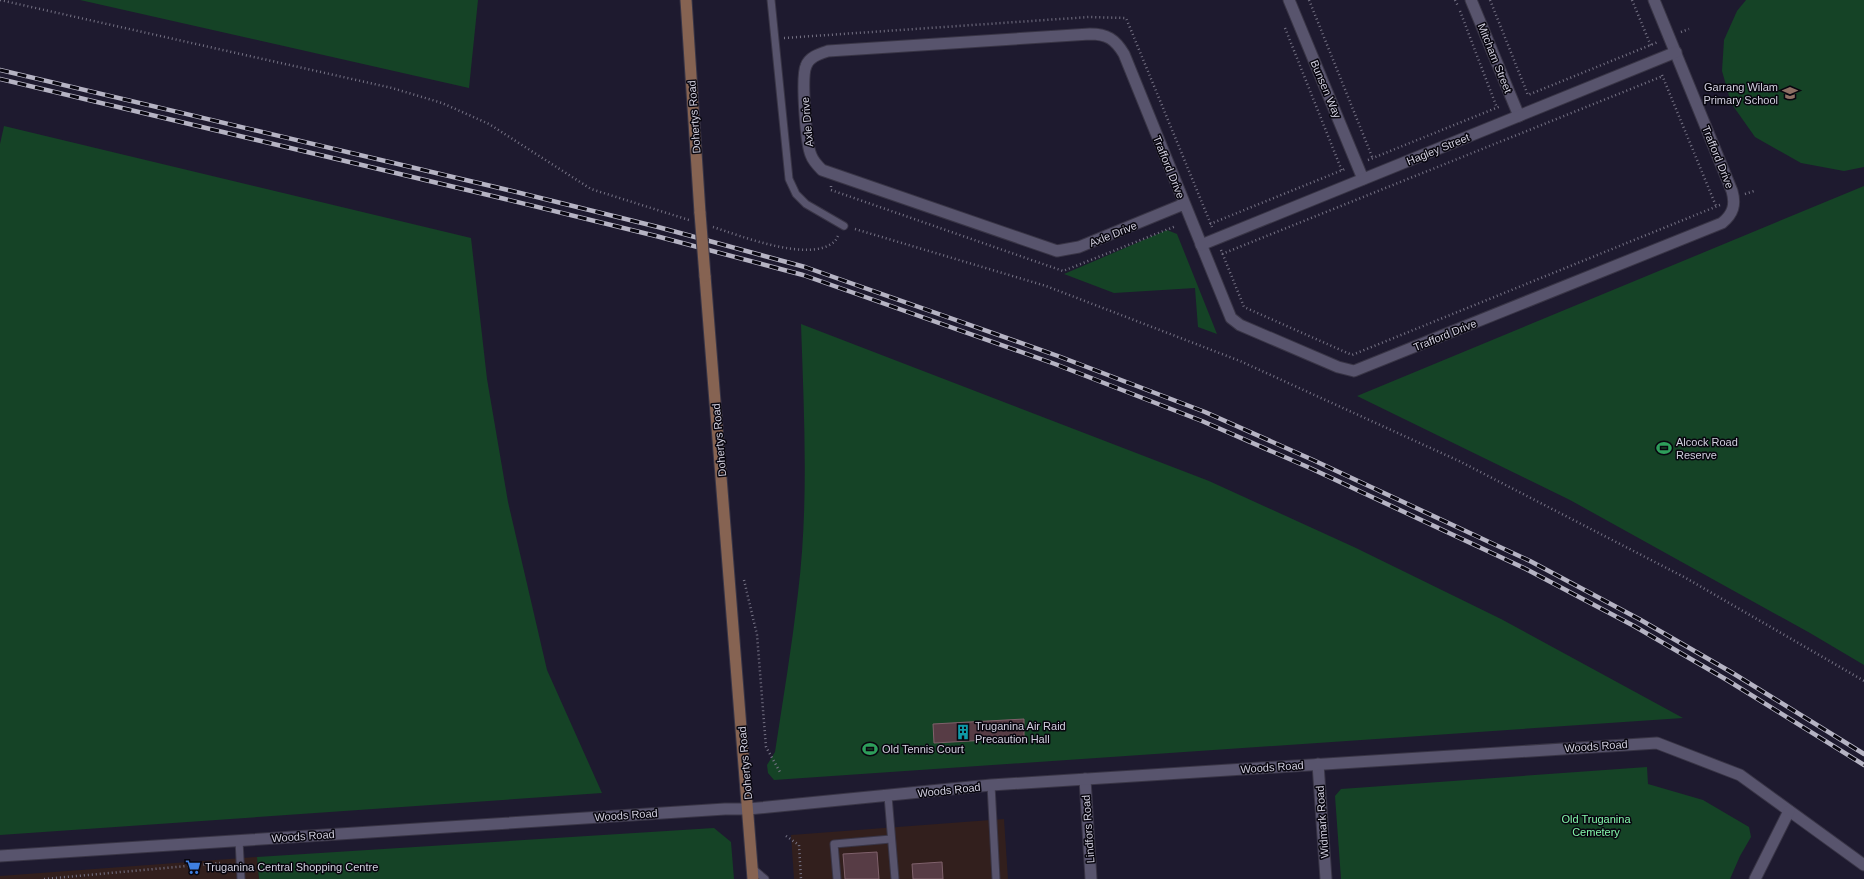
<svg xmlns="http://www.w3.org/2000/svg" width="1864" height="879" viewBox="0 0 1864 879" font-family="Helvetica,sans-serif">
<rect width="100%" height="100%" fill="#1e1a2f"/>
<g fill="#321f1d">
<polygon points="1004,819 1008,879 794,879 791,835"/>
<polygon points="257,857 259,879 0,879 0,876"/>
</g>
<g fill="#154326">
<polygon points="80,0 478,0 469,88"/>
<polygon points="1746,0 1864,0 1864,167 1844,171 1801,163 1755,137 1731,103 1722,71 1724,40 1737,11"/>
<polygon points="4,126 471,238 487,379 508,502 547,670 602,793 0,835 0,144"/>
<polygon points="1864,186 1864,665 1810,633 1570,500 1357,396"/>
<polygon points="1167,230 1177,234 1217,334 1198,327 1195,288 1114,293 1064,274"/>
<path d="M 801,324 L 1209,481 L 1356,548 L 1501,619 L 1683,718 L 774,780 L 768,773 L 767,765 L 775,752 C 783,699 792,646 798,593 C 809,504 804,413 801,324 Z"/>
<polygon points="1647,767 1648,784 1703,800 1749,827 1751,837 1740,856 1730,879 1341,879 1335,796 1341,789"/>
<polygon points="714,828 731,842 734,879 259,879 257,857"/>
</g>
<g fill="#573c45" stroke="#7f616b">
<polygon points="1024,719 1024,738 934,743 933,724"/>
<polygon points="877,852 879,879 845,879 843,854"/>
<polygon points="942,862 943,879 913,879 912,864"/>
</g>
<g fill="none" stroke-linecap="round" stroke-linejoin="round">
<g stroke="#393546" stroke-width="9">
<g id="service">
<polyline points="771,0 789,179 796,194 806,204 844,226"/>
<polyline points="991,785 996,879"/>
<polyline points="888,796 895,879"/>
<polyline points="239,840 241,879"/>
<polyline points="752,868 765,879"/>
<polyline points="837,879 834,844 891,839"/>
</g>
</g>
<g stroke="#393546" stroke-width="13">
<g id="minor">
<polyline points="1289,0 1363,179"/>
<polyline points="1471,0 1519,116"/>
<path d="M 1184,204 L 1079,247 L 1057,251 L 822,170 C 818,166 813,161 811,155 C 806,144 801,77 806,66 C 809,57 819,54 828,51 L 1090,34 C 1107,34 1115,39 1124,54 L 1231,318 L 1240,325 L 1338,367 L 1354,371 L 1722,223 C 1733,214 1736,205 1732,191 L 1654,0"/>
<polyline points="1201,245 1676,52"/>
<polyline points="1318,764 1326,879"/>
<polyline points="1085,779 1091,879"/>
</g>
</g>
<g stroke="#393546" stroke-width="13">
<g id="tertiary">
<polyline points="0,856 725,809 748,809 991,785 1657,743 1740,775 1864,865"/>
<polyline points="1755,879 1789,811"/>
</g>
</g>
<g stroke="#393546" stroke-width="13">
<g id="secondary">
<polyline points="686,0 700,213"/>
<polyline points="705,276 753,879"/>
</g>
</g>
<g stroke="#767385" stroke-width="2.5" stroke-dasharray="1 3" stroke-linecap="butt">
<polyline points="0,0 392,88 442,103 489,124 591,189 689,220"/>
<polyline points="1309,0 1373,159"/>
<polyline points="1455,0 1458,6"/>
<polyline points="1490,0 1528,95 1658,42"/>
<polyline points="1632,0 1651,46"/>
<polyline points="1460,11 1497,108"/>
<polyline points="1285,28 1342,171"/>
<polyline points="1681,32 1689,29"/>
<polyline points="784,38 1089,17 1126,18 1212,227"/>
<polyline points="1662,75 1716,206"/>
<polyline points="1368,160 1501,106"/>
<polyline points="831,186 831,190 1063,271 1176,226"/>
<polyline points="1745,194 1754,191"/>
<polyline points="1210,224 1345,169"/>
<path d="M 713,227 C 741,236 809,263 834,242 C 836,241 837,237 839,234"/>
<polyline points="855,229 1046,286 1240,361 1459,461 1684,577 1864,681"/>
<polyline points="1221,250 1244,307 1352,355 1720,205"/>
<polyline points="1222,254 1663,76"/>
<polyline points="744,580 757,635 766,747 780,772"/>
<polyline points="786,836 799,845 801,879"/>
<polyline points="44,879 220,863"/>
</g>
<use href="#service" stroke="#58546d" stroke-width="7"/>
<use href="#minor" stroke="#58546d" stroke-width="11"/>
<use href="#tertiary" stroke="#58546d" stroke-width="11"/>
<use href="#secondary" stroke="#866352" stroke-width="11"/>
<g stroke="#b5b3c3" stroke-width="4.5">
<g id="rail">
<polyline points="0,70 508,190 658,227 805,267 1058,356 1205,412 1313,460 1530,561 1639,619 1731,672 1864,754"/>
<polyline points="0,79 505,199 656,236 803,275 1055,364 1202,421 1310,468 1526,569 1634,626 1727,680 1864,765"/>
</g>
</g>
<use href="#rail" stroke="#08060f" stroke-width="3" stroke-dasharray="9" stroke-linecap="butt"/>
<g stroke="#393546" stroke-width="13" stroke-linecap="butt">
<polyline id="secondary-bridge" points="700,213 705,276"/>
</g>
<use href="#secondary-bridge" stroke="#866352" stroke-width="11"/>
</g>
<defs>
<g id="school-bare" transform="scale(1.2)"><path d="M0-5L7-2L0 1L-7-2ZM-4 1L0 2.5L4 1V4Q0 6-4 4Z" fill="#8d6e63" stroke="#08060f" stroke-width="2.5" paint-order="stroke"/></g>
<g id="stadium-bare" transform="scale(1.2)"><path d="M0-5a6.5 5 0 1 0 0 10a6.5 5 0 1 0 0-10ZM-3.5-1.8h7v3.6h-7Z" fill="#2e9e5b" stroke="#08060f" stroke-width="2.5" paint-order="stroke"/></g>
<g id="building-bare" transform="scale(1.2)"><path d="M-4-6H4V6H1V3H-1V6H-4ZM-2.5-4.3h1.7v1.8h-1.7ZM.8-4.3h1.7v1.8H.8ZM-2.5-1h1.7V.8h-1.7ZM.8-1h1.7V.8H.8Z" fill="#0f9aa8" stroke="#08060f" stroke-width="2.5" paint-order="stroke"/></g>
<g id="supermarket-bare" transform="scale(1.2)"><path d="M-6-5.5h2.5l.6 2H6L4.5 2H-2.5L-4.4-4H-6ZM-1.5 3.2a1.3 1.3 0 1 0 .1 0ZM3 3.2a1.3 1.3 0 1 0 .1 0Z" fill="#3f7fe0" stroke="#08060f" stroke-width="2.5" paint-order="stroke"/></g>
</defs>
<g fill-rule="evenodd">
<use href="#school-bare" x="1790" y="93"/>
<use href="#stadium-bare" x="1664" y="448"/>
<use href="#building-bare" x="963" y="732"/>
<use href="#stadium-bare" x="870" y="749"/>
<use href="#supermarket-bare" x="193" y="867"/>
</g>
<g text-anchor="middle" stroke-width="3" stroke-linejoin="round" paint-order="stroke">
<g font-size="11" fill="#d1cfde" stroke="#08060f">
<text transform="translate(1495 58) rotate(68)" y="4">Mitcham Street</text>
<text transform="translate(1326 89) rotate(67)" y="4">Bunsen Way</text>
<text transform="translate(694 117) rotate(-94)" y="4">Dohertys Road</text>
<text transform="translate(807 122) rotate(-95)" y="4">Axle Drive</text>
<text transform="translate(1438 149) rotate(-22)" y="4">Hagley Street</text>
<text transform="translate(1718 157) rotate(68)" y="4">Trafford Drive</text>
<text transform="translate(1169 167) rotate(68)" y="4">Trafford Drive</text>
<text transform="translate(1113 234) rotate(-22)" y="4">Axle Drive</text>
<text transform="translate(1445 335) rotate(-22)" y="4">Trafford Drive</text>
<text transform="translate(719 440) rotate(-95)" y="4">Dohertys Road</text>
<text transform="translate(1596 746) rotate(-4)" y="4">Woods Road</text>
<text transform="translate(745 763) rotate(-95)" y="4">Dohertys Road</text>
<text transform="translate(1272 767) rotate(-4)" y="4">Woods Road</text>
<text transform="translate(949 790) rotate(-6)" y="4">Woods Road</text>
<text transform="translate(626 815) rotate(-4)" y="4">Woods Road</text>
<text transform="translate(1322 822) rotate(-94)" y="4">Widmark Road</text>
<text transform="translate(1088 829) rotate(-94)" y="4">Lindfors Road</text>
<text transform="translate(303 836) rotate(-4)" y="4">Woods Road</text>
</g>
<g font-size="11" fill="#d1cfde" stroke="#08060f" text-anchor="start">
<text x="1778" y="91" text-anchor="end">Garrang Wilam<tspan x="1778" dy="13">Primary School</tspan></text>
<text x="1676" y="446">Alcock Road<tspan x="1676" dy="13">Reserve</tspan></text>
<text x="975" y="730">Truganina Air Raid<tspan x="975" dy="13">Precaution Hall</tspan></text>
<text x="882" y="753">Old Tennis Court</text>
<text x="205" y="871">Truganina Central Shopping Centre</text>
</g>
<g font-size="11" fill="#84f7ab" stroke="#08060f">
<text x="1596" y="823">Old Truganina<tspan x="1596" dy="13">Cemetery</tspan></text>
</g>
</g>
</svg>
